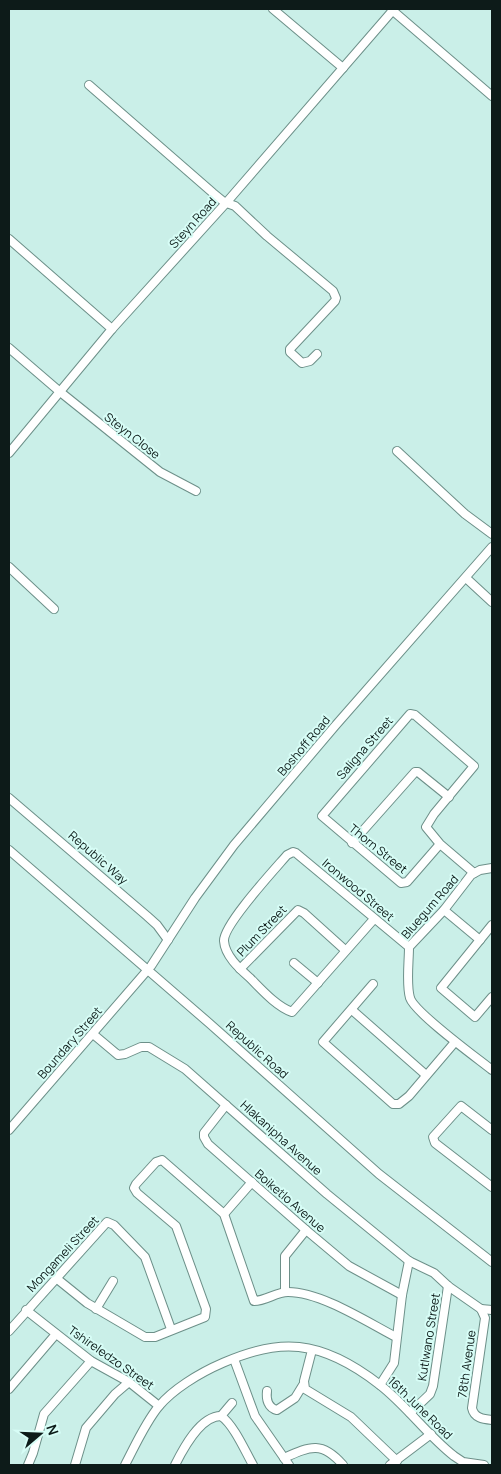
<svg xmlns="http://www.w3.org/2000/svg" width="501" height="1474" viewBox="0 0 501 1474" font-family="Manrope,sans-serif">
<rect width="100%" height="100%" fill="#caefe8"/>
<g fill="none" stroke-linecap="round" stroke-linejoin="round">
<g stroke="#6d9089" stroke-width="10">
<g id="minor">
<polyline points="273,9 343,68"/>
<polyline points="392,10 492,96"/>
<polyline points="89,85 213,193 224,202 235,206 267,236 333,291 336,298 335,301 290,349 290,352 302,363 310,361 317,354"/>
<polyline points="9,239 112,329"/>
<polyline points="9,348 59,391 160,472 196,491"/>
<polyline points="397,451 465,514 492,534"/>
<polyline points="9,453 112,329 226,203 394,9"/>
<polyline points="9,567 54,609"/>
<polyline points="466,578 492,602"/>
<polyline points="9,798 147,916 157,925 168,940"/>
<polyline points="352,843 415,772 418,772 449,797"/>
<polyline points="440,844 407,882 401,883 322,816 410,714 415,715 474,766 434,814 426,827 440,844 474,873"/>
<polyline points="9,850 209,1023 379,1174 492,1262"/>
<path d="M 492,868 L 480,870 L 471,875 L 444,910 L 409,947 C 409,962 406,984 410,998 C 415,1013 477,1058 492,1070"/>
<polyline points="444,910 480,940"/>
<path d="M 374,919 L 292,1012 C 276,1006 262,990 250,978 C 240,969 225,956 224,941 C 223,925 275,869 287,855 L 293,852 L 296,853 L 409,947"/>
<polyline points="492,925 441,988 475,1017 492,997"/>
<polyline points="294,963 318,983"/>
<polyline points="240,969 298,910 304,913 345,950"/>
<polyline points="373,984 323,1042 393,1104 399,1104 409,1096 455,1042"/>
<polyline points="352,1010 426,1075"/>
<path d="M 93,1034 L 118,1055 L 125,1054 L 141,1047 L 149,1047 L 185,1069 L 327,1194 L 409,1261 L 434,1273 L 448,1286 L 481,1309 L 485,1318 L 472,1408 C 474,1418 483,1419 492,1420"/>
<polyline points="226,1105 204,1133 204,1137 208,1144 306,1230 349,1266 402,1295"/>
<polyline points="9,1130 151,966 195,898 234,845 335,726 492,547"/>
<polyline points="492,1130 461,1106 433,1137 435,1143 492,1187"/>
<polyline points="224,1214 252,1182"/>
<path d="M 56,1278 L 87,1303 L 145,1337 L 155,1337 L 205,1317 L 206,1309 L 176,1226 L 137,1193 L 134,1188 L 136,1184 L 156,1162 L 162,1160 L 224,1214 L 254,1301 C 266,1301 276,1292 288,1292 C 321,1292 367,1322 396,1337"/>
<polyline points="285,1292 285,1256 306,1230"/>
<polyline points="96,1309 113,1281"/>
<polyline points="481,1309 492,1310"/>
<polyline points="26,1310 91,1361 129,1382 159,1406"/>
<polyline points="9,1331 107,1222 114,1225 145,1257 171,1329"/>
<polyline points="312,1350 304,1381 305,1389 351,1417 397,1461"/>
<polyline points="234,1359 255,1416 289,1465"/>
<polyline points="380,1385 394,1363 402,1295 409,1261"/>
<polyline points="9,1389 56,1334"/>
<path d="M 267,1391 C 266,1399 268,1408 277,1410 L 295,1398 L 303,1385"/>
<polyline points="410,1413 430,1394 433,1386 448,1286"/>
<path d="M 221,1416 C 234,1425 245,1451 253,1465"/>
<polyline points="221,1416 232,1403"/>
<path d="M 284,1458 C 311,1446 322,1441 343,1465"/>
<polyline points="28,1465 33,1453 44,1414 91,1361"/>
<polyline points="75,1465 86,1428 115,1394 129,1382"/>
<path d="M 125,1465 C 135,1446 145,1423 159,1406 C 186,1374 257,1342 299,1347 C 328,1350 357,1367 380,1385 C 407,1406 427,1435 454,1456 L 463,1462 L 484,1465"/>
<path d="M 175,1465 C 183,1449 200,1416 221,1416"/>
<polyline points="390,1465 431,1434"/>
</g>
</g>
<use href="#minor" stroke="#fff" stroke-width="8"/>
</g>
<g text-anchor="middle" stroke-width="4" stroke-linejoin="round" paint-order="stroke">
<g font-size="12" fill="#0d1b19" stroke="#d7fdf6">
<text transform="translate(193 223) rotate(-48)" y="4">Steyn Road</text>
<text transform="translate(132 436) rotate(38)" y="4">Steyn Close</text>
<text transform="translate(304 746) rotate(-50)" y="4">Boshoff Road</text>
<text transform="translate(365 748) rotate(-49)" y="4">Saligna Street</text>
<text transform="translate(378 849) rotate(39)" y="4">Thorn Street</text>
<text transform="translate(98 858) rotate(41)" y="4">Republic Way</text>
<text transform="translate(358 890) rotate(40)" y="4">Ironwood Street</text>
<text transform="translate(430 907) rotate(-49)" y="4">Bluegum Road</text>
<text transform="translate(262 931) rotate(-46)" y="4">Plum Street</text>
<text transform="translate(70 1043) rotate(-49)" y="4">Boundary Street</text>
<text transform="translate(257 1050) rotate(42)" y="4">Republic Road</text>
<text transform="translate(281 1138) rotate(42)" y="4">Hlakanipha Avenue</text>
<text transform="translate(290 1201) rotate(41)" y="4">Boiketlo Avenue</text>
<text transform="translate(63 1254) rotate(-47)" y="4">Mongameli Street</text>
<text transform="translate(429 1337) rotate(-81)" y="4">Kutlwano Street</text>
<text transform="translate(111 1358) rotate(35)" y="4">Tshireledzo Street</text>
<text transform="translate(467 1364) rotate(-82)" y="4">78th Avenue</text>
<text transform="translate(420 1408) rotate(44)" y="4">16th June Road</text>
</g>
</g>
<rect width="501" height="1474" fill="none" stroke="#0d1b19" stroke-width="20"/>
<g transform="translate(40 1434) rotate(71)" stroke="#d7fdf6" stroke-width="4" paint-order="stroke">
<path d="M0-4L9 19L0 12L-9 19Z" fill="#0d1b19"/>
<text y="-8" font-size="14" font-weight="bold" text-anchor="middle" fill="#0d1b19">N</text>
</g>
</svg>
